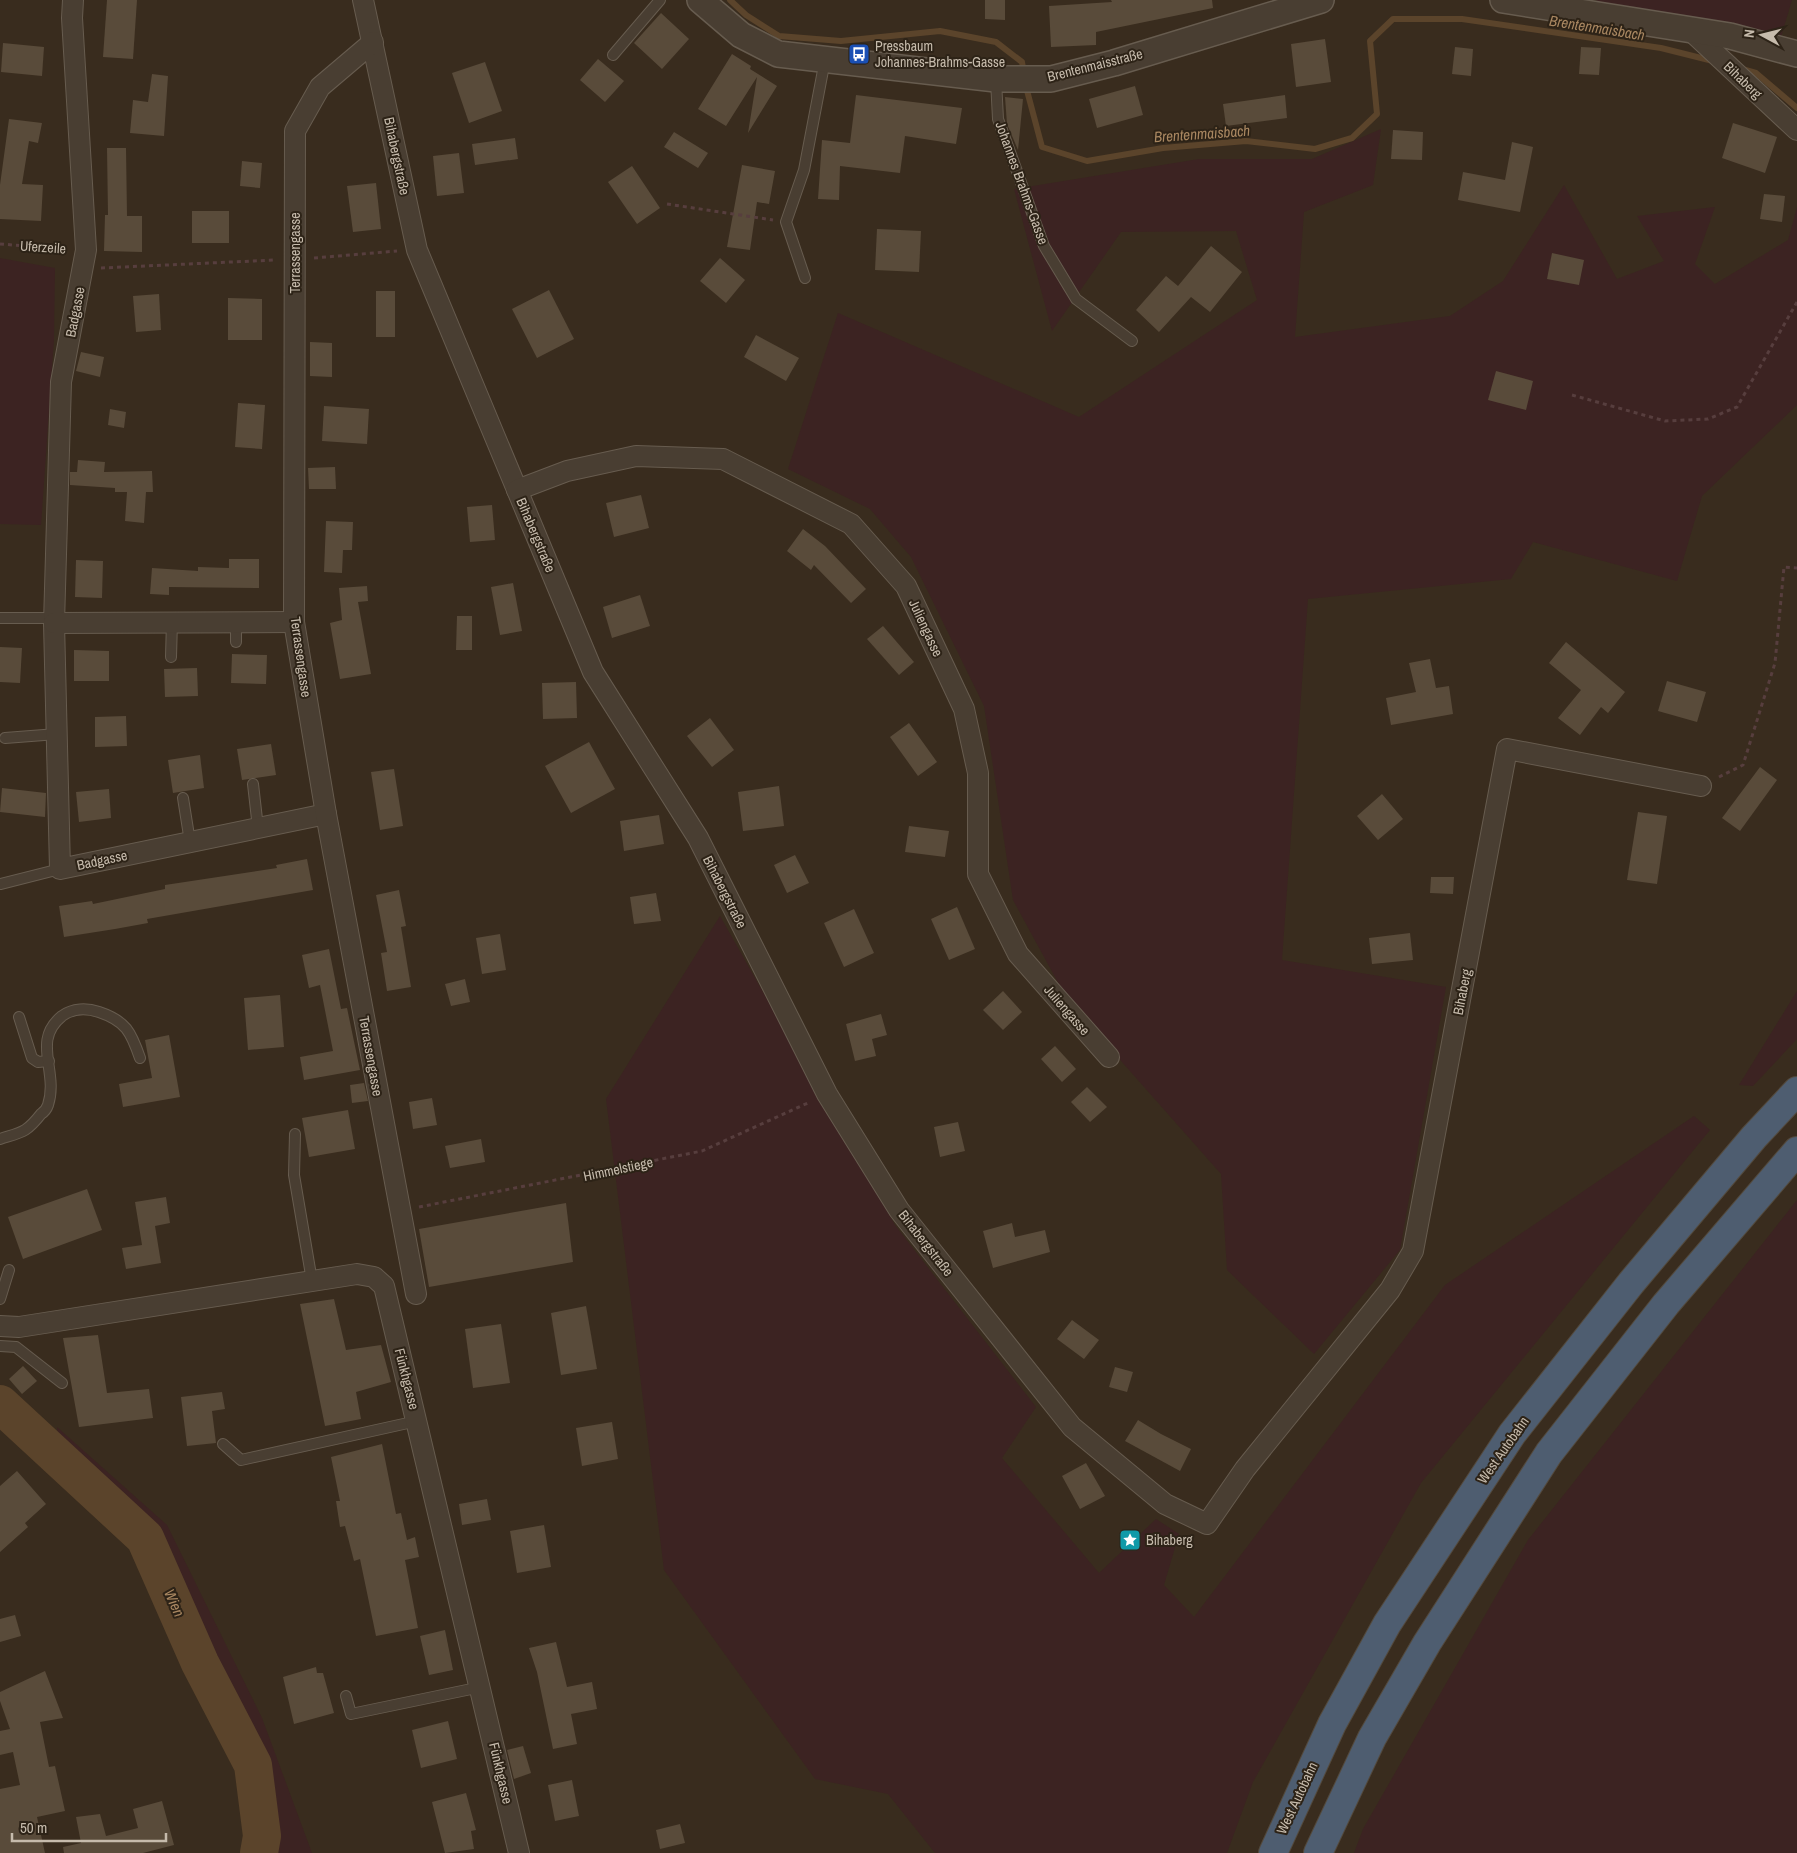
<svg xmlns="http://www.w3.org/2000/svg" width="1797" height="1853" viewBox="0 0 1797 1853" font-family="'Archivo Narrow',sans-serif">
<rect width="100%" height="100%" fill="#392c1e"/>
<g fill="#3c2322">
<polygon points="1597,0 1792,0 1781,37 1595,3"/>
<polygon points="1381,129 1373,185 1304,212 1295,337 1450,316 1503,281 1564,185 1617,279 1664,261 1637,216 1715,207 1695,264 1715,284 1788,240 1797,207 1797,405 1702,496 1677,581 1533,542 1511,579 1308,599 1282,960 1446,987 1400,1250 1314,1354 1227,1270 1221,1174 1068,1001 1013,900 984,706 911,557 870,509 788,469 838,313 1079,417 1257,300 1236,231 1121,232 1052,331 1014,189 1199,159 1312,159"/>
<polygon points="0,258 55,268 54,339 41,525 0,524"/>
<polygon points="720,916 895,1225 1036,1407 1002,1458 1099,1573 1156,1519 1179,1534 1164,1585 1194,1617 1445,1285 1694,1116 1710,1130 1421,1483 1253,1782 1227,1853 935,1853 888,1794 815,1779 664,1570 606,1099"/>
<polygon points="1797,991 1797,1039 1753,1086 1739,1085"/>
<polygon points="1797,1200 1797,1853 1354,1853 1363,1829 1528,1540"/>
<polygon points="57,1427 167,1525 262,1718 312,1853 272,1853 273,1842 257,1763 203,1653 155,1542 58,1445"/>
</g>
<g fill="none" stroke-linecap="round" stroke-linejoin="round">
<g stroke="#5b442b" stroke-width="6">
<polyline points="730,0 746,15 779,36 841,41 940,31 996,42 1022,62 1024,73"/>
<polyline points="1742,69 1756,73 1797,108"/>
<polyline points="1025,83 1042,147 1087,161 1163,148 1246,141 1315,149 1352,138 1377,114 1370,41 1393,19 1462,19 1661,48 1713,61"/>
</g>
<polyline stroke="#5b442b" stroke-width="38" points="0,1404 145,1538 200,1663 253,1765 262,1836 259,1853"/>
</g>
<g fill="#594b3a">
<polygon points="107,0 137,0 133,59 103,57"/>
<polygon points="985,0 1005,0 1005,20 985,19"/>
<polygon points="1111,0 1212,0 1213,8 1096,32 1096,45 1051,47 1049,6 1112,2"/>
<polygon points="661,13 689,39 662,69 634,43"/>
<polygon points="1325,39 1331,82 1296,87 1291,44"/>
<polygon points="3,43 44,47 42,76 1,72"/>
<polygon points="1455,47 1473,49 1471,76 1452,74"/>
<polygon points="1581,47 1601,48 1599,75 1579,74"/>
<polygon points="732,54 751,66 750,69 777,86 748,133 757,77 726,126 698,109"/>
<polygon points="598,59 624,81 605,102 580,80"/>
<polygon points="485,62 502,111 469,123 452,73"/>
<polygon points="152,74 168,76 164,136 130,133 133,100 148,102"/>
<polygon points="1135,86 1143,115 1097,128 1089,99"/>
<polygon points="856,95 962,108 956,144 905,136 900,173 840,166 839,200 818,199 822,140 850,143"/>
<polygon points="1285,95 1287,118 1226,126 1223,104"/>
<polygon points="1005,97 1023,99 1018,150 1007,124"/>
<polygon points="9,119 42,123 38,143 29,141 22,184 43,185 41,221 0,219 0,185"/>
<polygon points="1733,123 1777,137 1765,173 1722,158"/>
<polygon points="1393,130 1423,132 1422,160 1391,159"/>
<polygon points="674,132 708,153 698,168 664,147"/>
<polygon points="515,138 518,159 475,165 472,144"/>
<polygon points="1512,142 1533,147 1520,212 1458,200 1463,172 1505,180"/>
<polygon points="107,148 126,148 127,216 142,216 142,252 104,251 105,215 108,215"/>
<polygon points="459,153 464,193 437,196 433,156"/>
<polygon points="242,161 262,163 260,188 240,186"/>
<polygon points="742,165 775,171 769,204 757,202 750,250 727,247"/>
<polygon points="632,166 660,208 637,224 608,182"/>
<polygon points="376,183 381,229 353,232 347,186"/>
<polygon points="1764,194 1785,196 1782,222 1760,219"/>
<rect x="192" y="211" width="37" height="32"/>
<polygon points="877,229 921,231 919,272 875,270"/>
<polygon points="1211,246 1242,272 1210,312 1191,297 1159,332 1136,310 1166,276 1178,286"/>
<polygon points="1552,253 1584,260 1579,285 1547,279"/>
<polygon points="720,258 745,280 726,303 700,281"/>
<polygon points="549,290 574,339 537,358 512,309"/>
<rect x="376" y="291" width="19" height="46"/>
<polygon points="159,294 161,330 136,332 133,296"/>
<polygon points="228,298 262,299 262,340 228,340"/>
<polygon points="756,335 799,358 786,381 744,357"/>
<polygon points="310,342 332,343 332,377 310,376"/>
<polygon points="81,352 104,357 100,377 76,371"/>
<polygon points="1496,371 1533,381 1526,410 1488,400"/>
<polygon points="238,403 265,405 262,449 235,447"/>
<polygon points="324,406 369,409 367,444 322,441"/>
<polygon points="110,409 126,412 124,428 108,425"/>
<polygon points="78,460 105,462 104,472 152,471 153,492 146,492 144,523 125,521 127,492 115,492 115,488 70,485 70,472 77,472"/>
<polygon points="335,467 336,489 309,489 308,468"/>
<polygon points="641,495 649,528 614,537 606,503"/>
<polygon points="492,505 495,540 470,542 467,507"/>
<polygon points="326,521 353,522 352,550 343,550 342,573 324,572"/>
<polygon points="803,529 825,546 866,589 851,603 814,565 811,570 787,551"/>
<polygon points="229,559 259,559 259,588 169,587 169,595 150,594 152,568 198,571 198,567 229,568"/>
<polygon points="76,560 103,561 102,598 75,597"/>
<polygon points="513,583 522,631 500,635 491,587"/>
<polygon points="367,586 368,601 358,602 371,674 340,679 330,623 342,620 339,588"/>
<polygon points="640,595 650,626 612,638 603,607"/>
<polygon points="457,616 472,616 472,650 456,650"/>
<polygon points="883,626 914,662 899,675 867,639"/>
<polygon points="1566,642 1625,692 1608,713 1601,707 1580,735 1558,718 1581,690 1549,663"/>
<polygon points="0,647 22,648 20,683 0,682"/>
<polygon points="74,650 109,651 109,681 74,681"/>
<polygon points="232,654 267,655 266,684 231,683"/>
<polygon points="1430,659 1436,688 1449,686 1453,714 1391,725 1386,698 1416,692 1409,663"/>
<polygon points="197,668 198,696 165,697 164,669"/>
<polygon points="1667,681 1706,692 1697,722 1658,711"/>
<polygon points="576,682 577,718 543,719 542,683"/>
<polygon points="126,716 127,746 95,747 95,717"/>
<polygon points="710,718 734,750 712,767 687,736"/>
<polygon points="909,723 937,762 918,776 890,737"/>
<polygon points="589,742 615,789 571,813 545,766"/>
<polygon points="271,744 276,775 242,780 237,749"/>
<polygon points="200,755 204,788 173,793 168,760"/>
<polygon points="1760,767 1777,780 1740,831 1722,818"/>
<polygon points="394,769 403,826 380,830 371,772"/>
<polygon points="779,786 784,826 743,831 738,792"/>
<polygon points="2,788 46,793 45,817 0,812"/>
<polygon points="109,789 111,818 79,822 76,792"/>
<polygon points="1382,794 1403,819 1378,840 1357,816"/>
<polygon points="1638,812 1667,816 1657,884 1627,880"/>
<polygon points="659,815 664,844 624,851 620,821"/>
<polygon points="909,826 949,831 945,857 905,852"/>
<polygon points="795,855 809,883 787,893 774,865"/>
<polygon points="307,859 313,890 147,919 148,923 115,929 64,937 59,906 92,901 93,904 165,889 165,885 277,868 276,865"/>
<polygon points="1431,877 1454,877 1453,894 1430,893"/>
<polygon points="399,890 406,926 401,927 411,987 387,991 381,953 387,952 376,895"/>
<polygon points="656,893 661,921 634,924 630,897"/>
<polygon points="957,907 975,949 949,960 931,919"/>
<polygon points="854,909 874,953 844,967 824,923"/>
<polygon points="1410,933 1413,960 1372,964 1369,938"/>
<polygon points="500,934 506,970 482,974 476,938"/>
<polygon points="329,949 341,1009 347,1008 360,1070 304,1080 300,1057 333,1051 320,985 309,988 302,955"/>
<polygon points="465,979 470,1002 451,1006 445,984"/>
<polygon points="1003,991 1022,1012 1003,1030 983,1010"/>
<polygon points="280,995 284,1047 248,1050 244,998"/>
<polygon points="881,1014 887,1035 872,1039 876,1056 855,1061 846,1024"/>
<polygon points="169,1035 180,1097 123,1107 119,1084 152,1078 145,1040"/>
<polygon points="1055,1046 1076,1069 1062,1082 1041,1059"/>
<polygon points="364,1083 368,1101 352,1103 350,1085"/>
<polygon points="1087,1087 1107,1107 1090,1122 1071,1102"/>
<polygon points="432,1098 437,1125 413,1129 409,1102"/>
<polygon points="348,1110 355,1149 309,1157 302,1118"/>
<polygon points="958,1122 965,1151 940,1157 934,1127"/>
<polygon points="481,1139 485,1162 450,1168 445,1146"/>
<polygon points="87,1189 102,1230 23,1259 8,1217"/>
<polygon points="166,1197 170,1223 155,1226 161,1263 126,1269 122,1248 142,1245 135,1202"/>
<polygon points="566,1203 573,1262 429,1287 419,1229"/>
<polygon points="1012,1223 1015,1237 1045,1230 1050,1252 993,1268 983,1231"/>
<polygon points="334,1299 346,1350 381,1345 391,1382 356,1392 361,1419 325,1426 300,1304"/>
<polygon points="586,1306 597,1369 561,1375 551,1313"/>
<polygon points="1072,1320 1099,1340 1084,1359 1057,1339"/>
<polygon points="501,1324 510,1383 473,1388 465,1329"/>
<polygon points="98,1335 107,1393 149,1389 153,1418 79,1427 63,1338"/>
<polygon points="23,1366 37,1381 22,1394 9,1379"/>
<polygon points="1115,1367 1133,1372 1127,1392 1109,1387"/>
<polygon points="222,1392 225,1409 212,1411 216,1443 187,1446 181,1397"/>
<polygon points="1138,1420 1161,1434 1191,1449 1180,1471 1125,1441"/>
<polygon points="612,1422 618,1459 582,1466 576,1428"/>
<polygon points="382,1444 396,1514 401,1513 407,1540 415,1537 419,1557 405,1560 418,1628 376,1636 360,1559 354,1561 345,1526 340,1527 336,1501 340,1501 331,1457"/>
<polygon points="1086,1463 1105,1496 1080,1509 1062,1476"/>
<polygon points="17,1471 46,1504 25,1523 28,1527 0,1552 0,1486"/>
<polygon points="487,1499 491,1520 462,1525 459,1504"/>
<polygon points="544,1525 551,1567 517,1573 510,1531"/>
<polygon points="15,1615 21,1636 0,1642 0,1619"/>
<polygon points="445,1630 453,1670 429,1675 420,1636"/>
<polygon points="556,1642 567,1687 592,1682 597,1709 571,1714 577,1744 553,1749 537,1672 529,1648"/>
<polygon points="316,1667 317,1673 323,1673 334,1713 294,1724 283,1677"/>
<polygon points="45,1671 63,1718 40,1722 49,1767 55,1766 65,1811 37,1817 45,1853 0,1853 0,1789 20,1785 13,1752 0,1755 0,1731 10,1729 0,1701 0,1692"/>
<polygon points="448,1721 457,1759 421,1768 412,1730"/>
<polygon points="523,1746 531,1773 514,1779 507,1750"/>
<polygon points="572,1780 579,1816 555,1821 548,1785"/>
<polygon points="466,1793 476,1830 471,1831 474,1849 445,1853 432,1802"/>
<polygon points="162,1801 174,1845 143,1853 64,1853 63,1847 81,1843 76,1817 100,1814 106,1836 138,1828 133,1809"/>
<polygon points="680,1824 685,1843 660,1849 656,1830"/>
</g>
<g fill="none" stroke-linecap="round" stroke-linejoin="round">
<g stroke="#675c4f" stroke-width="12">
<g id="service">
<polyline points="613,55 660,0"/>
<polyline points="996,80 998,119 1044,246 1076,299 1132,341"/>
<polyline points="805,278 786,222 804,170 825,60"/>
<polyline points="0,618 54,618"/>
<polyline points="236,642 236,622"/>
<polyline points="171,657 172,621"/>
<polyline points="5,738 57,734"/>
<polyline points="253,784 258,828"/>
<polyline points="183,798 190,842"/>
<polyline points="1,884 60,869"/>
<polyline points="19,1017 32,1058 38,1062 49,1061"/>
<polyline points="295,1134 294,1175 312,1281"/>
<path d="M 0,1139 C 22,1132 26,1133 41,1114 C 44,1112 47,1108 48,1105 C 59,1071 31,1041 62,1016 C 73,1008 87,1008 99,1012 C 126,1021 131,1032 140,1058"/>
<polyline points="0,1299 9,1270"/>
<polyline points="0,1346 16,1347 62,1383"/>
<polyline points="223,1444 241,1460 417,1421"/>
<polyline points="346,1696 351,1714 481,1687"/>
</g>
</g>
<g stroke="#675c4f" stroke-width="22">
<g id="minor">
<polyline points="73,0 72,18 86,250 61,382 54,623 60,869 326,814"/>
<polyline points="363,0 417,250 593,672 698,838 827,1094 899,1210 1072,1427 1165,1504 1207,1524 1245,1469 1390,1290 1413,1251 1507,749 1701,786"/>
<polyline points="1690,30 1797,130"/>
<polyline points="373,42 320,87 295,131 294,622 326,814 416,1294"/>
<polyline points="517,490 567,471 636,456 723,459 851,524 906,586 964,709 978,773 978,874 1018,954 1109,1057"/>
<polyline points="54,623 294,622"/>
<polyline points="0,1326 19,1327 357,1274 374,1277 384,1286 519,1853"/>
</g>
</g>
<g stroke="#675c4f" stroke-width="28">
<g id="tertiary">
<polyline points="700,0 741,35 778,54 996,79 1051,79 1114,63 1321,0"/>
<polyline points="1503,0 1730,36 1797,54"/>
</g>
</g>
<g stroke="#53493c" stroke-width="30">
<g id="motorway">
<polyline points="1273,1853 1332,1724 1387,1624 1512,1434 1631,1283 1754,1137 1797,1091"/>
<polyline points="1318,1853 1372,1738 1427,1643 1549,1453 1666,1304 1797,1151"/>
</g>
</g>
<g stroke="#573e3e" stroke-width="3" stroke-dasharray="4 4" stroke-linecap="butt">
<polyline points="667,204 773,220"/>
<polyline points="0,244 67,249"/>
<polyline points="314,258 397,251"/>
<polyline points="101,268 275,260"/>
<polyline points="1572,395 1665,421 1708,419 1737,407 1797,302"/>
<polyline points="1719,777 1743,765 1775,663 1784,567 1797,568"/>
<polyline points="419,1207 702,1151 810,1102"/>
</g>
<use href="#service" stroke="#493e32" stroke-width="10"/>
<use href="#minor" stroke="#493e32" stroke-width="20"/>
<use href="#tertiary" stroke="#493e32" stroke-width="25"/>
<use href="#motorway" stroke="#4e5d70" stroke-width="28"/>
</g>
<defs>
<g id="bus-square" transform="scale(1.125)"><rect x="-9" y="-9" width="18" height="18" rx="4" fill="#1a4fb4" stroke="#2d2317"/><path d="M-5-6H5V4H4V6H2V4H-2V6H-4V4H-5ZM-3.5-4V0h7V-4ZM-3.5 1.2v1.5H-2V1.2ZM2 1.2v1.5H3.5V1.2Z" fill="#fff"/></g>
<g id="sight-square" transform="scale(1.125)"><rect x="-9" y="-9" width="18" height="18" rx="4" fill="#0f9aa8" stroke="#2d2317"/><path d="M0-6L1.8-2.2L6-1.7L2.9 1.2L3.7 5.4L0 3.3L-3.7 5.4L-2.9 1.2L-6-1.7L-1.8-2.2Z" fill="#fff"/></g>
</defs>
<g fill-rule="evenodd">
<use href="#bus-square" x="859" y="54"/>
<use href="#sight-square" x="1130" y="1540"/>
</g>
<g text-anchor="middle" stroke-width="4" stroke-linejoin="round" paint-order="stroke">
<g font-size="14" fill="#c6bbac" stroke="#2d2317" text-anchor="start">
<text x="875" y="51">Pressbaum<tspan x="875" dy="16">Johannes-Brahms-Gasse</tspan></text>
<text x="1146" y="1545">Bihaberg</text>
</g>
<g font-size="14" fill="#c6bbac" stroke="#2d2317">
<text transform="translate(1095 65) rotate(-14)" y="5">Brentenmaisstraße</text>
<text transform="translate(1743 80) rotate(44)" y="5">Bihaberg</text>
<text transform="translate(397 156) rotate(78)" y="5">Bihabergstraße</text>
<text transform="translate(1022 183) rotate(70)" y="5">Johannes Brahms-Gasse</text>
<text transform="translate(43 247) rotate(4)" y="5">Uferzeile</text>
<text transform="translate(295 253) rotate(-90)" y="5">Terrassengasse</text>
<text transform="translate(75 312) rotate(-79)" y="5">Badgasse</text>
<text transform="translate(536 535) rotate(67)" y="5">Bihabergstraße</text>
<text transform="translate(926 628) rotate(65)" y="5">Juliengasse</text>
<text transform="translate(301 657) rotate(82)" y="5">Terrassengasse</text>
<text transform="translate(102 860) rotate(-12)" y="5">Badgasse</text>
<text transform="translate(725 892) rotate(63)" y="5">Bihabergstraße</text>
<text transform="translate(1462 992) rotate(-79)" y="5">Bihaberg</text>
<text transform="translate(1067 1010) rotate(49)" y="5">Juliengasse</text>
<text transform="translate(371 1056) rotate(80)" y="5">Terrassengasse</text>
<text transform="translate(618 1169) rotate(-12)" y="5">Himmelstiege</text>
<text transform="translate(926 1243) rotate(52)" y="5">Bihabergstraße</text>
<text transform="translate(407 1379) rotate(76)" y="5">Fünkhgasse</text>
<text transform="translate(1503 1450) rotate(-55)" y="5">West Autobahn</text>
<text transform="translate(501 1773) rotate(77)" y="5">Fünkhgasse</text>
<text transform="translate(1297 1798) rotate(-65)" y="5">West Autobahn</text>
</g>
<g font-size="15" font-style="italic" fill="#a98761" stroke="#2d2317">
<text transform="translate(1597 28) rotate(9)" y="5">Brentenmaisbach</text>
<text transform="translate(1202 134) rotate(-4)" y="5">Brentenmaisbach</text>
<text transform="translate(174 1603) rotate(66)" y="5">Wien</text>
</g>
</g>
<g transform="translate(1762 35) rotate(277)" stroke="#2d2317" stroke-width="4" paint-order="stroke">
<path d="M0-4L9 19L0 12L-9 19Z" fill="#c6bbac"/>
<text y="-8" font-size="14" font-weight="bold" text-anchor="middle" fill="#c6bbac">N</text>
</g>
<path d="M12 1833v8h154v-8" fill="none" stroke="#c6bbac" stroke-width="2.5"/>
<text x="20" y="1833" font-size="15" fill="#c6bbac" stroke="#2d2317" stroke-width="4" paint-order="stroke">50 m</text>
</svg>
